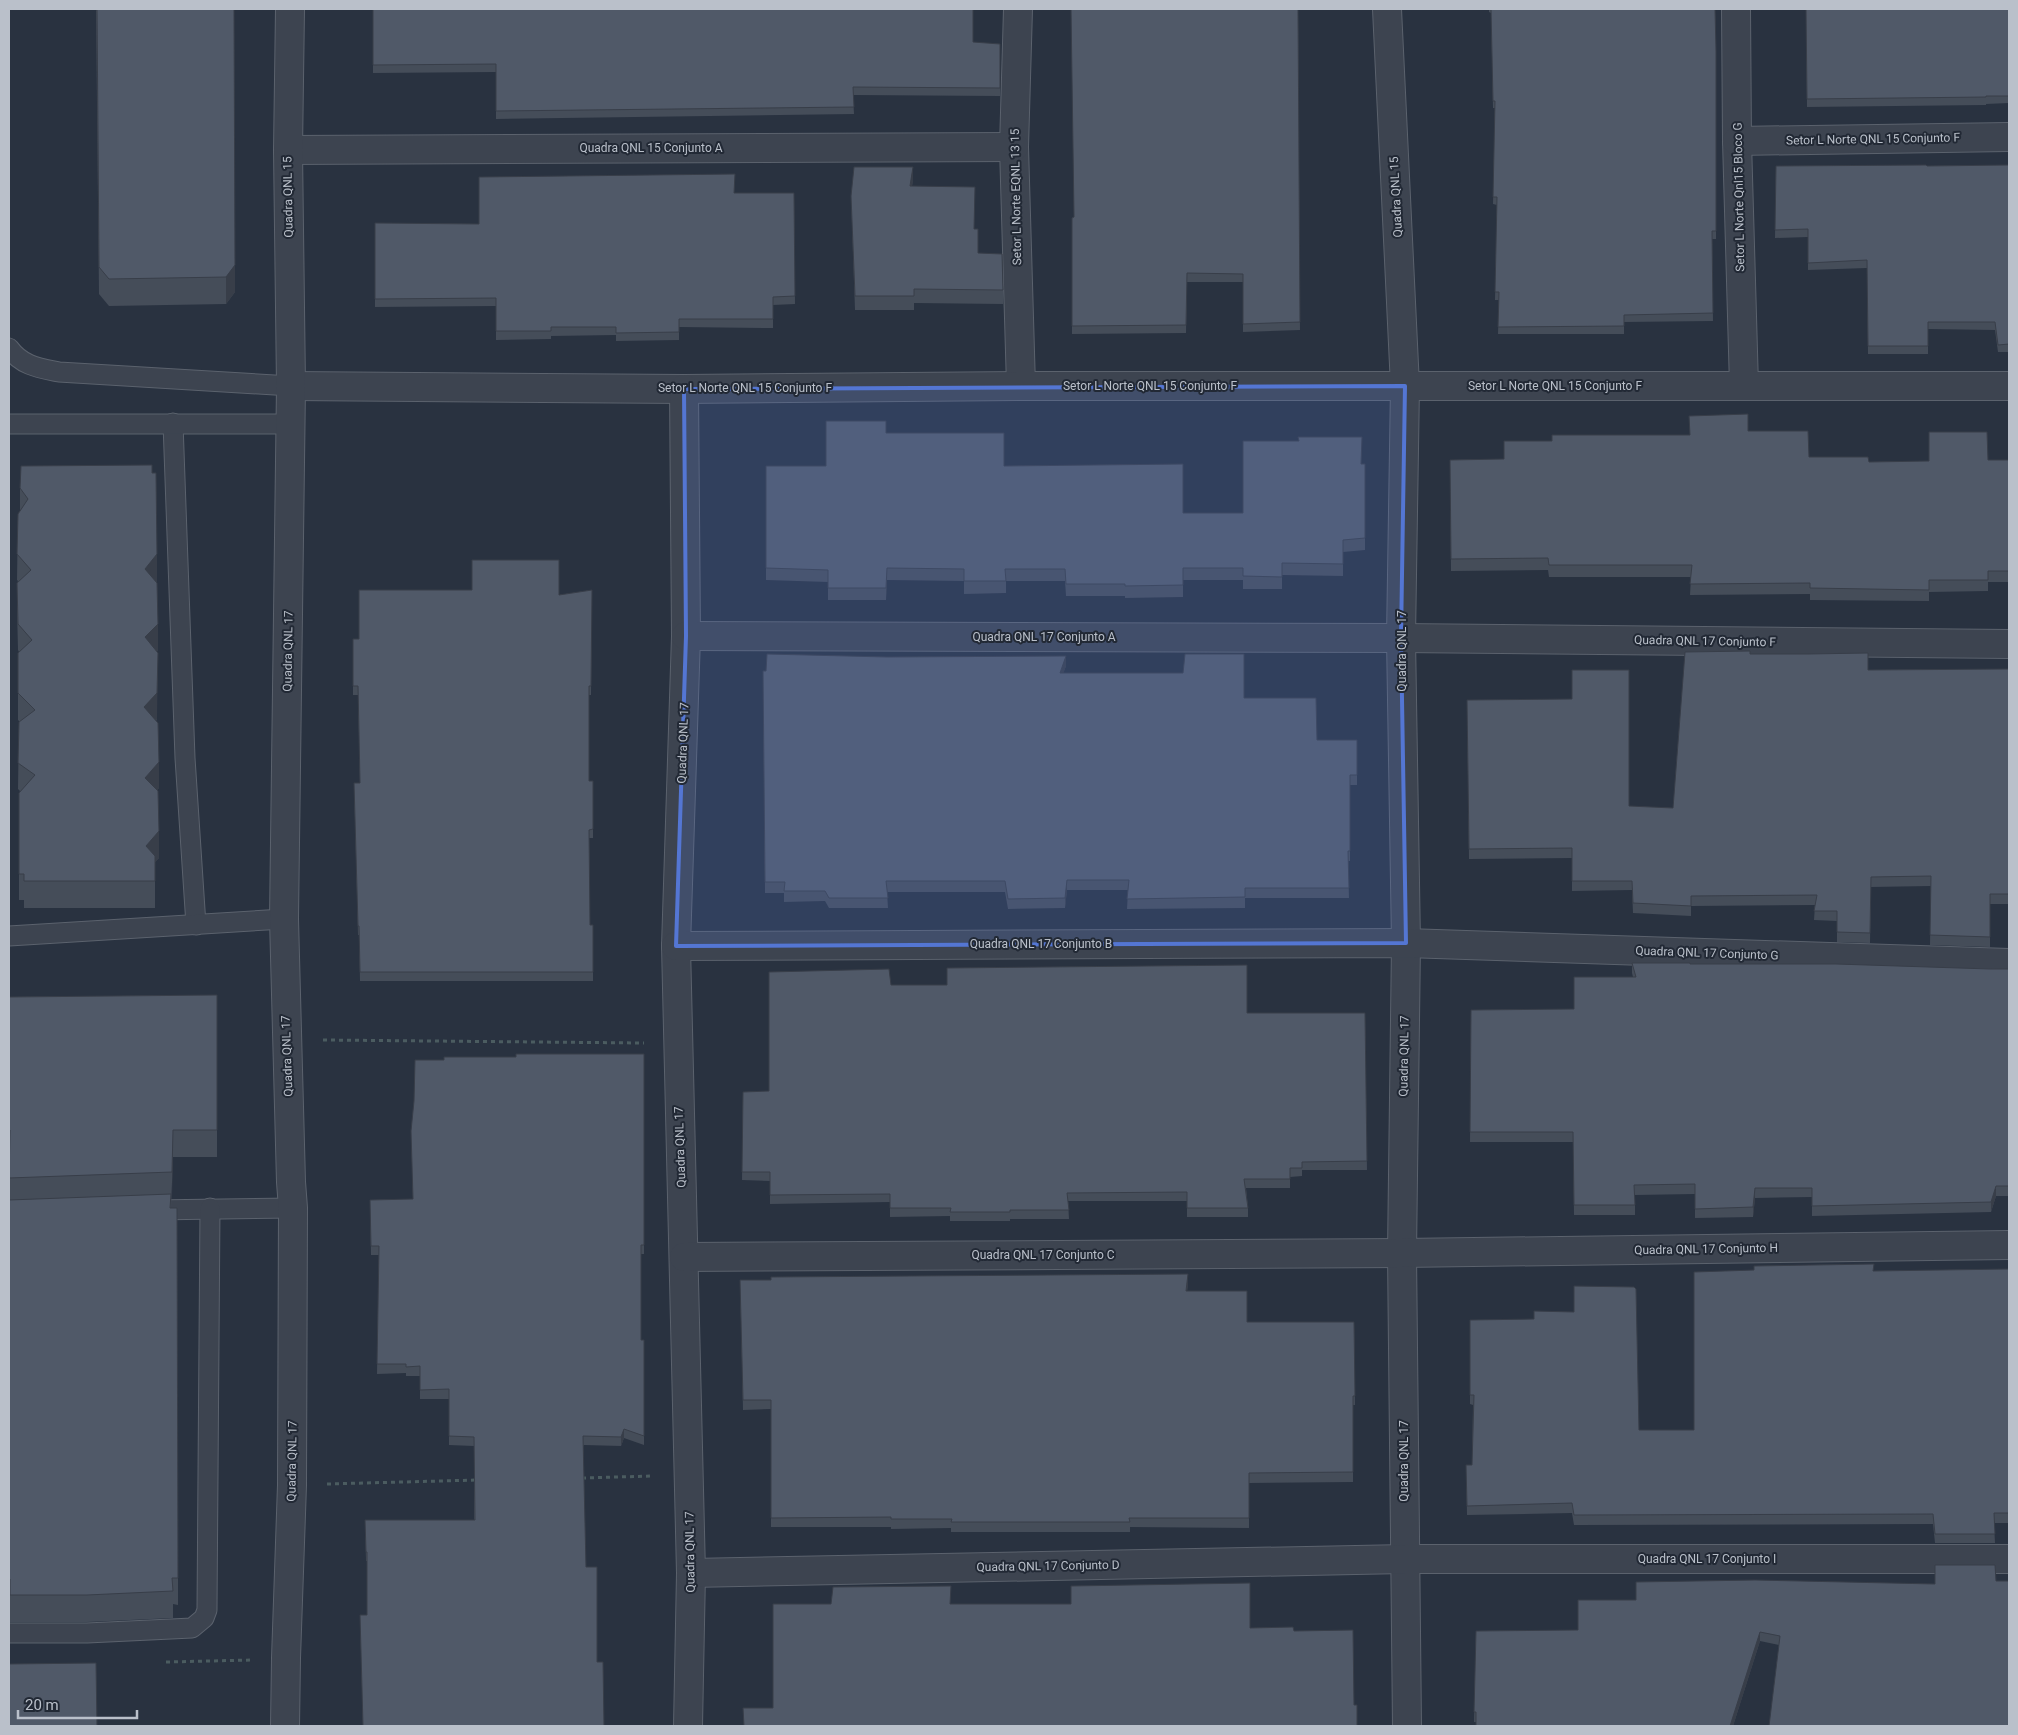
<svg xmlns="http://www.w3.org/2000/svg" width="2018" height="1735" viewBox="0 0 2018 1735" font-family="Roboto,sans-serif">
<rect width="100%" height="100%" fill="#293240"/>
<g fill="none" stroke-linecap="round" stroke-linejoin="round">
<g stroke="#5b626d" stroke-width="21">
<g id="service">
<path d="M 9,348 C 22,366 39,368 59,372 L 291,386"/>
<polyline points="173,423 185,758 196,925"/>
<polyline points="9,424 291,424"/>
<polyline points="9,936 284,919"/>
<polyline points="152,1210 293,1208"/>
<polyline points="9,1633 87,1633 192,1628 204,1618 207,1610 210,1208"/>
</g>
</g>
<g stroke="#5b626d" stroke-width="30">
<g id="minor">
<polyline points="1018,9 1014,147 1021,386"/>
<polyline points="1387,9 1405,386 1401,638 1406,943 1402,1253 1407,1726"/>
<polyline points="1736,9 1737,141 1744,386"/>
<polyline points="1737,141 2009,137"/>
<polyline points="288,150 1014,147"/>
<polyline points="291,386 684,389 1021,386 2009,386"/>
<polyline points="684,389 686,636 676,946 691,1573 688,1726"/>
<polyline points="686,636 1401,638 2009,644"/>
<polyline points="676,946 1406,943 2009,963"/>
<polyline points="684,1257 1402,1253 2009,1245"/>
<polyline points="691,1573 1405,1559 2009,1559"/>
<polyline points="285,1726 286,1658 292,1485 293,1208 291,1182 284,919 291,386 288,150 290,9"/>
</g>
</g>
<g stroke="#4b5c60" stroke-width="3" stroke-dasharray="4 4" stroke-linecap="butt">
<polyline points="323,1040 644,1043"/>
<polyline points="582,1478 653,1476"/>
<polyline points="327,1484 478,1480"/>
<polyline points="166,1662 253,1660"/>
</g>
<use href="#service" stroke="#3d4450" stroke-width="19"/>
<use href="#minor" stroke="#3d4450" stroke-width="28"/>
</g>
<g fill="#454d59">
<polygon points="96,9 235,292 226,304 109,306 99,294"/>
<polygon points="373,9 1000,44 1000,96 853,95 854,114 496,119 496,72 373,73"/>
<polygon points="1298,9 1300,330 1243,332 1243,282 1187,282 1186,333 1072,334 1072,218 1074,217"/>
<polygon points="1489,9 1715,9 1716,51 1716,239 1712,239 1713,321 1624,322 1624,334 1498,334 1499,300 1495,300 1497,205 1493,204 1495,108 1493,108 1491,13 1489,12"/>
<polygon points="1806,9 2009,9 2009,103 1986,104 1986,105 1807,107"/>
<polygon points="2009,165 2009,352 1998,352 1995,330 1928,329 1928,354 1868,354 1867,268 1808,270 1808,237 1775,238 1776,166 1927,166"/>
<polygon points="913,180 912,186 974,229 978,253 1003,290 1003,304 914,303 914,310 855,310 851,196"/>
<polygon points="734,193 794,193 795,304 773,305 773,328 679,327 679,340 616,341 616,335 551,336 551,339 496,340 496,306 375,307 375,223 479,224"/>
<polygon points="1748,431 1809,457 1869,462 2009,460 2009,582 1988,582 1988,591 1929,592 1929,601 1810,600 1810,594 1690,595 1691,577 1549,577 1548,570 1451,571 1450,460 1504,459 1552,441 1689,435"/>
<polygon points="886,433 1004,466 1183,513 1243,513 1361,464 1365,464 1365,550 1343,552 1343,576 1282,575 1282,589 1243,589 1243,580 1183,580 1183,597 1125,598 1125,596 1066,596 1065,581 1006,581 1006,593 964,594 964,581 887,580 886,600 828,600 828,582 766,580 766,466 826,466"/>
<polygon points="152,473 157,581 156,582 158,650 156,652 157,719 156,721 159,788 157,790 159,858 155,862 155,908 24,908 24,900 19,900 19,793 20,791 18,789 19,722 19,721 18,720 18,653 19,652 18,650 17,609 17,583 18,581 17,580 18,514 20,511 20,488"/>
<polygon points="592,590 591,695 589,695 589,781 593,781 593,838 589,838 590,925 593,925 593,981 360,981 359,935 358,935 354,783 360,783 358,695 353,695 353,639 359,639 559,595"/>
<polygon points="1750,654 1868,670 2009,669 2009,904 1990,904 1990,947 1930,945 1931,886 1871,887 1870,943 1837,942 1837,921 1814,920 1815,905 1691,906 1691,916 1633,913 1632,890 1572,891 1572,858 1469,859 1467,700 1629,806 1673,808"/>
<polygon points="1066,666 1063,673 1244,698 1317,740 1357,740 1357,785 1350,785 1350,861 1348,861 1349,898 1245,898 1245,908 1127,909 1128,890 1067,890 1065,908 1008,909 1005,892 887,892 888,908 829,908 825,901 784,902 784,893 765,893 763,671"/>
<polygon points="1632,963 1690,964 2009,969 2009,1196 1996,1196 1991,1212 1812,1216 1812,1197 1755,1198 1753,1217 1695,1218 1695,1194 1635,1195 1635,1215 1574,1215 1573,1142 1470,1142 1471,1010 1574,1009 1633,977 1632,973"/>
<polygon points="891,985 1247,1013 1365,1013 1367,1170 1302,1170 1302,1176 1290,1177 1290,1188 1246,1188 1248,1208 1248,1217 1187,1217 1187,1201 1068,1201 1069,1219 1010,1219 1010,1221 950,1221 950,1216 890,1217 890,1202 770,1204 770,1181 742,1180 743,1092 769,1091"/>
<polygon points="217,995 217,1157 173,1157 171,1208 178,1430 178,1605 173,1604 173,1618 87,1622 10,1622 10,1605 9,1605 9,1200 10,1157 9,1157 9,997"/>
<polygon points="644,1054 644,1254 641,1254 641,1340 644,1340 644,1445 624,1438 621,1446 584,1445 363,1726 360,1615 367,1615 367,1561 366,1561 365,1520 474,1520 474,1446 449,1445 449,1399 420,1399 420,1376 406,1376 406,1373 377,1374 379,1255 371,1255 370,1200 413,1199 411,1131 444,1060 516,1057"/>
<polygon points="2009,1269 2009,1523 1994,1523 1995,1543 1935,1543 1933,1524 1574,1525 1572,1513 1467,1515 1466,1465 1472,1465 1473,1405 1470,1404 1470,1320 1639,1430 1694,1430 1874,1271"/>
<polygon points="740,1280 1188,1284 1187,1291 1247,1322 1354,1322 1355,1405 1353,1405 1353,1482 1249,1483 1249,1528 1130,1527 1130,1532 951,1532 951,1528 891,1529 891,1527 771,1527 771,1409 743,1410"/>
<polygon points="1995,1565 1779,1645 1760,1641 1733,1726 1476,1726 1476,1722 1474,1722 1476,1631 1578,1630 1636,1600 1935,1584"/>
</g>
<g fill="#383e49">
<polygon points="913,167 913,180 910,200 910,186"/>
<polygon points="235,265 235,292 226,304 226,277"/>
<polygon points="157,554 157,581 145,596 145,569"/>
<polygon points="887,568 887,580 886,600 886,588"/>
<polygon points="158,624 158,650 145,664 145,637"/>
<polygon points="158,653 157,719 144,734 144,707"/>
<polygon points="1066,656 1066,666 1060,683 1060,673"/>
<polygon points="159,762 159,788 145,805 145,778"/>
<polygon points="159,831 159,858 146,872 146,846"/>
<polygon points="1067,880 1067,890 1065,908 1065,898"/>
<polygon points="173,1130 173,1157 172,1198 172,1172"/>
<polygon points="1996,1186 1996,1196 1991,1212 1991,1202"/>
<polygon points="1755,1188 1755,1198 1753,1217 1753,1207"/>
<polygon points="1188,1274 1188,1284 1186,1301 1186,1291"/>
<polygon points="624,1429 624,1438 621,1446 621,1437"/>
<polygon points="1760,1632 1760,1641 1733,1726 1730,1726"/>
</g>
<g fill="#505968" stroke="#383e49">
<polygon points="97,9 234,9 235,265 226,277 109,279 99,267"/>
<polygon points="373,9 973,9 973,42 1000,44 1000,88 853,87 854,107 496,111 496,64 373,65"/>
<polygon points="1071,9 1298,9 1300,322 1243,324 1243,274 1187,273 1186,325 1072,326 1072,218 1074,217"/>
<polygon points="1491,9 1715,9 1716,51 1716,231 1712,231 1713,313 1624,315 1624,326 1498,327 1499,292 1495,292 1497,197 1493,197 1495,101 1493,101"/>
<polygon points="1806,9 2009,9 2009,96 1986,96 1986,97 1807,99"/>
<polygon points="1926,165 1927,166 2009,165 2009,344 1998,345 1995,322 1928,322 1928,346 1868,346 1867,260 1808,263 1808,229 1775,230 1776,166"/>
<polygon points="854,167 913,167 910,186 975,187 974,229 978,229 978,253 1002,254 1003,290 914,289 914,296 855,296 851,196"/>
<polygon points="735,174 734,193 794,193 795,296 773,297 773,319 679,319 679,332 616,333 616,327 551,327 551,331 496,331 496,298 375,299 375,223 479,224 479,177"/>
<polygon points="1748,414 1748,431 1808,431 1809,457 1868,457 1869,462 1929,461 1929,432 1987,432 1988,460 2009,460 2009,571 1988,571 1988,580 1929,580 1929,590 1810,588 1810,583 1690,584 1692,565 1549,565 1548,558 1451,559 1450,460 1504,459 1504,441 1552,441 1552,435 1690,435 1689,416"/>
<polygon points="826,421 886,421 886,433 1004,433 1004,466 1183,464 1183,513 1243,513 1243,441 1299,441 1298,437 1362,437 1361,464 1365,464 1365,538 1343,540 1343,564 1282,563 1282,577 1243,576 1243,568 1183,568 1183,585 1125,586 1125,584 1066,584 1065,569 1005,569 1006,581 964,581 964,569 887,568 886,588 828,588 828,570 766,568 766,466 826,466"/>
<polygon points="152,465 152,473 156,473 157,554 145,569 157,583 158,624 145,637 158,653 157,693 144,707 158,723 159,762 145,778 158,791 159,831 146,846 155,856 155,881 24,881 24,874 19,874 19,793 35,775 18,763 19,722 35,710 18,693 18,653 32,640 18,624 17,583 31,570 17,554 18,514 28,499 20,488 21,466"/>
<polygon points="472,560 559,560 559,595 592,590 591,686 589,686 589,781 593,781 593,829 589,830 590,925 593,925 593,972 360,972 359,926 358,926 354,783 360,783 358,686 353,686 353,639 359,639 359,590 472,590"/>
<polygon points="1750,651 1750,654 1808,654 1868,653 1868,670 2009,669 2009,894 1990,894 1990,937 1930,935 1931,876 1871,877 1870,933 1837,932 1837,911 1814,911 1817,895 1691,896 1691,906 1633,903 1632,881 1572,881 1572,848 1469,849 1467,700 1572,699 1572,670 1629,670 1629,806 1673,808 1685,652"/>
<polygon points="767,654 887,657 1066,656 1060,673 1183,673 1185,654 1244,654 1244,698 1316,698 1317,740 1357,740 1357,775 1350,775 1350,851 1348,851 1349,888 1245,888 1245,897 1127,899 1129,880 1067,880 1065,898 1008,899 1005,881 886,881 888,898 829,898 825,891 784,891 785,882 765,882 763,671 766,671"/>
<polygon points="1632,963 1690,963 1690,964 1836,964 1990,969 2009,969 2009,1186 1996,1186 1991,1202 1812,1206 1812,1188 1755,1188 1753,1207 1695,1209 1695,1184 1634,1185 1635,1205 1574,1205 1573,1132 1470,1132 1471,1010 1574,1009 1574,977 1636,977"/>
<polygon points="1247,965 1247,1013 1365,1013 1367,1161 1302,1162 1302,1168 1290,1168 1290,1179 1244,1179 1248,1208 1187,1208 1187,1192 1067,1193 1069,1210 1010,1210 1010,1212 950,1212 951,1208 890,1208 890,1194 770,1195 770,1172 742,1172 743,1092 769,1091 769,972 889,969 891,985 947,985 947,968"/>
<polygon points="217,995 217,1130 173,1130 172,1172 9,1178 10,1130 9,1130 9,997"/>
<polygon points="516,1054 644,1054 644,1245 641,1245 641,1340 644,1340 644,1436 624,1429 621,1437 583,1436 586,1567 597,1567 597,1662 603,1662 604,1726 363,1726 360,1615 367,1615 367,1552 366,1552 365,1520 475,1520 474,1437 449,1436 449,1389 420,1390 420,1366 406,1367 406,1364 377,1364 379,1246 371,1246 370,1200 413,1199 411,1131 414,1101 415,1060 444,1060 444,1057 516,1057"/>
<polygon points="171,1194 170,1208 177,1208 178,1578 172,1578 173,1591 87,1595 10,1595 10,1579 9,1579 9,1200"/>
<polygon points="1874,1264 1873,1271 2009,1269 2009,1513 1994,1513 1995,1534 1935,1534 1933,1514 1574,1515 1572,1503 1467,1506 1466,1465 1472,1465 1474,1395 1470,1395 1470,1320 1534,1319 1534,1311 1574,1312 1574,1286 1634,1287 1636,1289 1639,1430 1694,1430 1694,1272 1754,1270 1754,1266"/>
<polygon points="1188,1274 1186,1291 1247,1291 1247,1322 1354,1322 1355,1396 1353,1396 1353,1472 1249,1473 1249,1518 1129,1518 1130,1522 951,1522 952,1519 891,1519 891,1517 771,1518 771,1400 743,1400 740,1280 771,1280 771,1277"/>
<polygon points="1935,1565 1995,1565 1996,1581 2009,1581 2009,1726 1769,1726 1780,1636 1760,1632 1730,1726 1476,1726 1476,1712 1474,1712 1476,1631 1578,1630 1578,1600 1636,1600 1636,1582 1755,1580 1935,1584"/>
<polygon points="1250,1583 1250,1628 1293,1627 1294,1631 1353,1630 1354,1705 1357,1705 1357,1726 744,1726 743,1708 773,1708 773,1604 831,1604 833,1587 951,1586 950,1604 1071,1604 1071,1586"/>
<polygon points="96,1663 97,1726 9,1726 9,1664"/>
</g>
<path fill="#5476d3" fill-opacity="0.2" stroke="#5476d3" stroke-width="4" stroke-linejoin="round" d="M 1405,386 L 1401,638 L 1406,943 L 676,946 L 686,636 L 684,389 Z"/>
<g text-anchor="middle" stroke-width="4" stroke-linejoin="round" paint-order="stroke">
<g font-size="12" fill="#bac0ca" stroke="#222935">
<text transform="translate(1873 139) rotate(-1)" y="4">Setor L Norte QNL 15 Conjunto F</text>
<text x="651" y="152">Quadra QNL 15 Conjunto A</text>
<text transform="translate(288 197) rotate(-91)" y="4">Quadra QNL 15</text>
<text transform="translate(1016 197) rotate(-91)" y="4">Setor L Norte EQNL 13 15</text>
<text transform="translate(1396 197) rotate(-93)" y="4">Quadra QNL 15</text>
<text transform="translate(1739 197) rotate(-91)" y="4">Setor L Norte Qnl15 Bloco G</text>
<text x="1150" y="390">Setor L Norte QNL 15 Conjunto F</text>
<text x="1555" y="390">Setor L Norte QNL 15 Conjunto F</text>
<text x="745" y="392">Setor L Norte QNL 15 Conjunto F</text>
<text x="1044" y="641">Quadra QNL 17 Conjunto A</text>
<text transform="translate(1705 641) rotate(1)" y="4">Quadra QNL 17 Conjunto F</text>
<text transform="translate(288 651) rotate(-89)" y="4">Quadra QNL 17</text>
<text transform="translate(1402 651) rotate(-90)" y="4">Quadra QNL 17</text>
<text transform="translate(683 743) rotate(-88)" y="4">Quadra QNL 17</text>
<text x="1041" y="948">Quadra QNL 17 Conjunto B</text>
<text transform="translate(1707 953) rotate(2)" y="4">Quadra QNL 17 Conjunto G</text>
<text transform="translate(287 1056) rotate(-92)" y="4">Quadra QNL 17</text>
<text transform="translate(1404 1056) rotate(-89)" y="4">Quadra QNL 17</text>
<text transform="translate(680 1147) rotate(-92)" y="4">Quadra QNL 17</text>
<text transform="translate(1706 1249) rotate(-1)" y="4">Quadra QNL 17 Conjunto H</text>
<text x="1043" y="1259">Quadra QNL 17 Conjunto C</text>
<text transform="translate(292 1461) rotate(-89)" y="4">Quadra QNL 17</text>
<text transform="translate(1404 1461) rotate(-90)" y="4">Quadra QNL 17</text>
<text transform="translate(690 1552) rotate(-91)" y="4">Quadra QNL 17</text>
<text x="1707" y="1563">Quadra QNL 17 Conjunto I</text>
<text transform="translate(1048 1566) rotate(-1)" y="4">Quadra QNL 17 Conjunto D</text>
</g>
</g>
<rect width="2018" height="1735" fill="none" stroke="#bac0ca" stroke-width="20"/>
<path d="M18 1710v8h119v-8" fill="none" stroke="#bac0ca" stroke-width="2.5"/>
<text x="25" y="1710" font-size="15" fill="#bac0ca" stroke="#222935" stroke-width="4" paint-order="stroke">20 m</text>
</svg>
